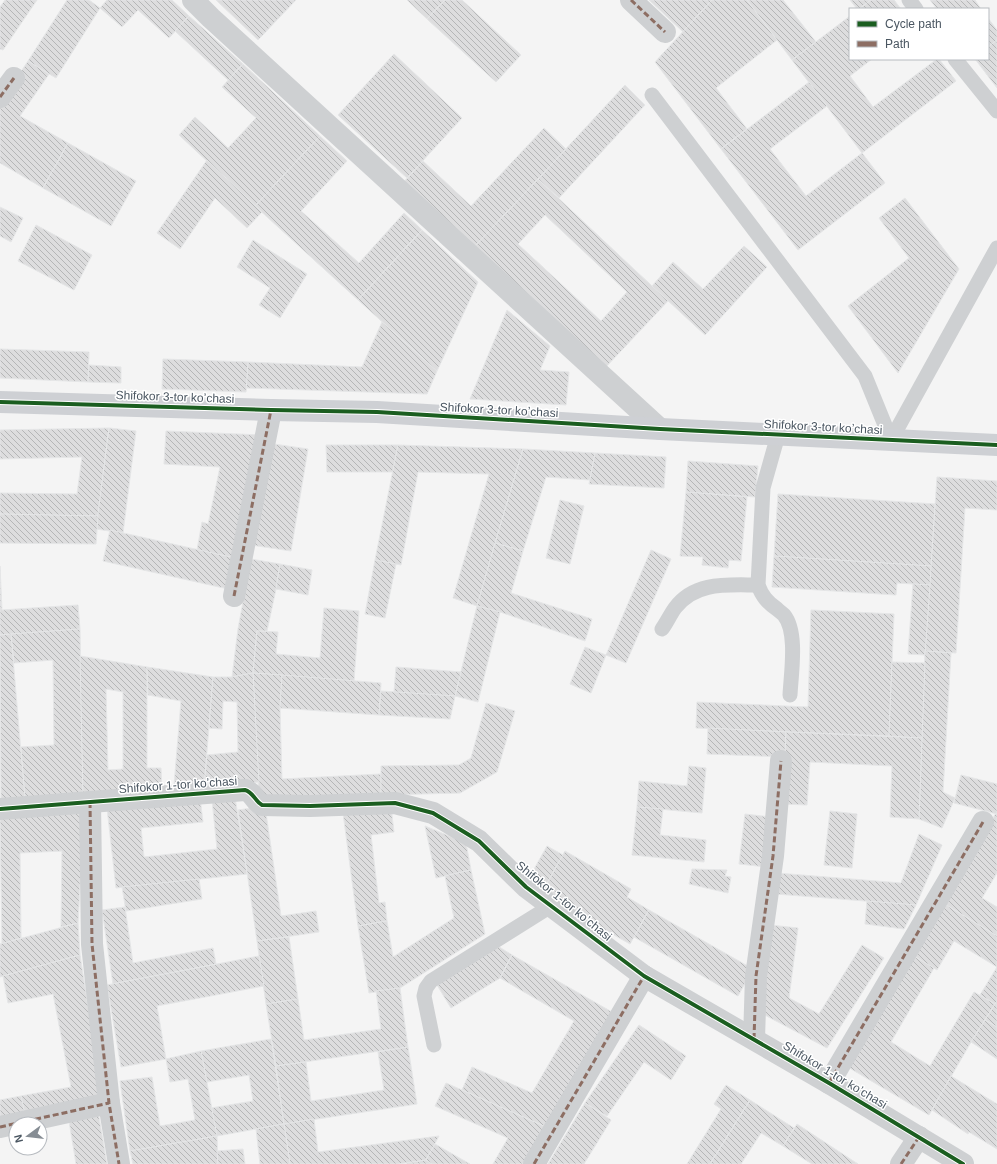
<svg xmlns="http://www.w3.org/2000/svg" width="997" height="1164" viewBox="0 0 997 1164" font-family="Helvetica,sans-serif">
<defs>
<pattern id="building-back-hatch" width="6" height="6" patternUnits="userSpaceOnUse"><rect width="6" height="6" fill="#ddddde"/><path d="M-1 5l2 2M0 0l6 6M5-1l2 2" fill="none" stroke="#b5b6b7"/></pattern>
</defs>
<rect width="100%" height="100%" fill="#f4f4f4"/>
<g fill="url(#building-back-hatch)" stroke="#e5e6e7" fill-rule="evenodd">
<polygon points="5,0 37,0 3,50 0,49 0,7"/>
<polygon points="67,0 89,0 100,8 56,78 28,61"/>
<polygon points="107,0 172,0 189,16 169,38 138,10 122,27 100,8"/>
<polygon points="216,0 296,0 258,40"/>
<polygon points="407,0 445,0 427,19"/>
<polygon points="445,0 462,0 521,55 496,82 427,19"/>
<polygon points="649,0 712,0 683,32"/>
<polygon points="712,0 747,0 777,40 716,88 747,129 721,149 655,62"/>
<polygon points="747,0 783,0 816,42 792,60"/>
<polygon points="850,0 871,0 859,9 857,9"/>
<polygon points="871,0 894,0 901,9 859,9"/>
<polygon points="930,0 975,0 981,9 937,9"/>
<polygon points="189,16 243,64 228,80 175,31"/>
<polygon points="850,16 850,59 872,59 850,76 873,107 937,59 939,59 956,81 862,153 792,60"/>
<polygon points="988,18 997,30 997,40 988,47"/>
<polygon points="997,40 997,88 975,59 988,59 988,47"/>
<polygon points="394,54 462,118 407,178 338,115"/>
<polygon points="28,61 49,74 20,116 68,143 43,188 0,163 0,103"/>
<polygon points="243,64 320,136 255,206 179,135 195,117 228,148 256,118 222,87"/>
<polygon points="809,82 827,106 770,149 806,196 862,153 885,183 798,250 721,149"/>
<polygon points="625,85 645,105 559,198 538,179"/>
<polygon points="544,128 566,149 470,252 400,186 423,161 471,206"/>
<polygon points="320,136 347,161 301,211 359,263 404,213 422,230 358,300 255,206"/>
<polygon points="68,143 136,181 111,226 43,188"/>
<polygon points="207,160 262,212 247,228 215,198 180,249 157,233"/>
<path d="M 538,179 L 668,301 L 604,369 L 474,247 ZM 545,215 L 627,292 L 601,321 L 518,244 Z"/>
<polygon points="905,198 959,269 898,373 848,306 909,258 879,218"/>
<polygon points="0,207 23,218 11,242 0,236"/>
<polygon points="36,225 92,255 74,290 18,261"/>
<polygon points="422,230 478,282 437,371 358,300"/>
<polygon points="253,240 307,274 280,318 259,305 270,288 237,267"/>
<polygon points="744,246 767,267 705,335 652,286 673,262 703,289"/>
<polygon points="507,310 550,346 540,370 569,372 566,405 470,399"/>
<polygon points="382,322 437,371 427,394 246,388 248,362 362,367"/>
<polygon points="0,349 89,352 88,382 0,378"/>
<polygon points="163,359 248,362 246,392 162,389"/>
<polygon points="89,365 121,367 121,383 88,382"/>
<polygon points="109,428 98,516 0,514 0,493 77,494 82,457 0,459 0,430"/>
<polygon points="109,428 136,431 123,533 96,529"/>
<polygon points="166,431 262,435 235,558 197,550 202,522 208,524 220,467 164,464"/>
<polygon points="267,443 308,449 291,551 251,545"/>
<polygon points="326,445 398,445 393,472 327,472"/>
<polygon points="398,445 523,449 477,606 453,598 489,474 418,472 401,565 375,560"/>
<polygon points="523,449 595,453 590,480 546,477 523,551 495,543"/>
<polygon points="595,453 666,457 664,488 589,484"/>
<polygon points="688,461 758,466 755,497 686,492"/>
<polygon points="937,477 997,481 997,510 965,508 956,653 925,651"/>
<polygon points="686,492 747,497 741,561 729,560 728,568 702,565 703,557 680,556"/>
<polygon points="778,494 935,504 931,566 774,556"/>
<polygon points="560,500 584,506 570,564 546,558"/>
<polygon points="0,514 98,516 96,544 0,543"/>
<polygon points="110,530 235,558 228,589 103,561"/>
<polygon points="495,543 523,551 511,593 592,619 585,641 500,612 477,606"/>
<polygon points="651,550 671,559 626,663 606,655"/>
<polygon points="774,556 931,566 930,585 897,583 896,595 772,587"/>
<polygon points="251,559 280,564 276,589 267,631 257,631 253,673 232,677 238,629"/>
<polygon points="375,560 396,564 385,618 365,614"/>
<polygon points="280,564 312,570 308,595 276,589"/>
<polygon points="0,566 2,610 78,605 80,629 0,635"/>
<polygon points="913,584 930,585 925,655 908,654"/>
<polygon points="477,606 500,612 478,702 455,696"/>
<polygon points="324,608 359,611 354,681 253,673 257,631 278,632 276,654 320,658"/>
<polygon points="811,610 894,614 889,736 696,728 697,702 808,707"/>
<polygon points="80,629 83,795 25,799 21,747 54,745 53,660 14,663 11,634"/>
<polygon points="11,634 25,799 1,801 0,635"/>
<polygon points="585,647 606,655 591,693 570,684"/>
<polygon points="925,651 951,653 943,792 955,798 942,828 919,819"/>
<path d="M 80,656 L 147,667 L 147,768 L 161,768 L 162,793 L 83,795 ZM 106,689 L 123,692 L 123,769 L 108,770 Z"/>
<polygon points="892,662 925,663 922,738 889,736"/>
<polygon points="147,667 213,677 204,788 174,785 181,701 148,695"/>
<polygon points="396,667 461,672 455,696 394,692"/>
<polygon points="253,673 282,675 280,708 282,779 381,774 381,795 259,801"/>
<polygon points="253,673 259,782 204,788 207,755 238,752 237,702 223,701 222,729 209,728 213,677 232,677"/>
<polygon points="282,675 381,683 379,715 280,708"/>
<polygon points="381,691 455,696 450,719 379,715"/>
<polygon points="486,703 515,711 497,772 460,793 381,795 381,766 459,765 471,758"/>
<polygon points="708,728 786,732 785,757 707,754"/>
<polygon points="786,732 922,738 919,819 890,817 892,766 810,762 807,805 783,804"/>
<polygon points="689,766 706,768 702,813 637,807 639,781 687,786"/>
<polygon points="961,775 997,784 997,814 954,803"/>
<polygon points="235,797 247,874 116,888 107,808 200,798 203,822 141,828 144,857 217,849 212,800"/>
<polygon points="265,806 281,916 316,911 319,932 257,941 238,810"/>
<polygon points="391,807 394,832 371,835 379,903 385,902 387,921 358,926 343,813"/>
<polygon points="637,807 663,809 660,835 706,840 704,862 632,855"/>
<polygon points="830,811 857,814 852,868 824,865"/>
<polygon points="84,812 78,923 61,927 62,851 20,853 21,938 2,944 0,816"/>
<polygon points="996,813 997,814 997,873 982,898 997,907 997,936 943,903"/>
<polygon points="745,814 771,817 766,867 739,864"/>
<polygon points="425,826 466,843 471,870 436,878"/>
<polygon points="919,834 942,845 916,905 776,894 777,873 901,883"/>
<polygon points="547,846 563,855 545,887 529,878"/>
<polygon points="565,851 631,889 627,897 649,910 630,944 541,894"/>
<polygon points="692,869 727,870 725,876 731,877 728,893 689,884"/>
<polygon points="471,870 485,934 400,988 369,993 358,926 387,921 393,957 454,918 445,876"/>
<polygon points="199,879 202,899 126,911 122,887"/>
<polygon points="867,901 916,905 904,929 865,924"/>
<polygon points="943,903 997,936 997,1001 995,1004 980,995 997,967 954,941 937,970 912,955"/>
<polygon points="125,907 133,963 213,948 216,964 113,984 102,910"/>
<polygon points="649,910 753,969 738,996 634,937"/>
<polygon points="78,923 80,955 0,977 0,944"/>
<polygon points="770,925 798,928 789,998 819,1014 862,945 884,958 827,1048 759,1012"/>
<polygon points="289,937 298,999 266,1004 257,941"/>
<polygon points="493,943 512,955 500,978 451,1008 437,985"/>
<polygon points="80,955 103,1100 25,1115 21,1096 71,1087 53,994 8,1003 3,976"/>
<polygon points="512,955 612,1012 546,1127 462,1090 472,1067 532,1093 574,1021 500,978"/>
<polygon points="912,955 934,968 891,1042 930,1066 974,992 995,1004 971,1042 929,1115 846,1066"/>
<polygon points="259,956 264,986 157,1006 166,1059 121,1067 107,985"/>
<polygon points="400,988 408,1047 276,1066 266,1004 298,999 304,1040 381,1029 376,991"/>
<polygon points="997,1001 997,1027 985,1020"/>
<polygon points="985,1020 997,1027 997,1059 971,1042"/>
<polygon points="639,1025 686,1056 671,1080 644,1062 607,1116 585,1103"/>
<polygon points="271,1039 284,1124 217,1136 211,1108 253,1101 249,1075 207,1082 201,1051"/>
<polygon points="408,1047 417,1104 284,1124 276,1066 306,1062 311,1101 384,1090 378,1052"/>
<polygon points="201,1051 217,1136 130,1151 120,1081 152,1077 160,1126 195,1120 188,1079 170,1082 166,1059"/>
<polygon points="951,1076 997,1104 997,1149 969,1132 968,1134 932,1110"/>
<polygon points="446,1083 546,1127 526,1164 493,1164 508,1138 435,1106"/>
<polygon points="726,1085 750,1100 710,1164 687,1164 721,1109 714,1104"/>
<polygon points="21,1096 25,1115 0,1121 0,1100"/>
<polygon points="750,1100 794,1128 783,1146 761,1133 741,1164 710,1164"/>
<polygon points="585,1103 611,1120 584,1164 548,1164"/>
<polygon points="98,1111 107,1164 76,1164 68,1115"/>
<polygon points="314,1119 318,1152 439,1136 426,1160 398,1164 290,1164 284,1124"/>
<polygon points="284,1124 290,1164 260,1164 256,1129"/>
<polygon points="797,1124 858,1164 812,1164 783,1146"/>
<polygon points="217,1136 218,1164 133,1164 130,1151"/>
<polygon points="435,1144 470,1164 432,1164 426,1160"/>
<polygon points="243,1149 245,1164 218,1164 217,1151"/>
<polygon points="426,1160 432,1164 407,1164 407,1163"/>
</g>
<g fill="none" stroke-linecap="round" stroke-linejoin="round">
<g stroke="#ced0d2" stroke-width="15">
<polyline points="909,0 916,9"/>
<polyline points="955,59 997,111"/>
<polyline points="652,95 865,376 891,440 997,248"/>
<path d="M 778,435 L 763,488 L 758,585 C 762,596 767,602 777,609 C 779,611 782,613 784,615 C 798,632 791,674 790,695"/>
<path d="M 662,629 C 667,622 670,615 675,608 C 695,581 728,585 758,585"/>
<polyline points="434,1045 424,996 426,988 431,981 551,906"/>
</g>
<g stroke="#ced0d2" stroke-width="22">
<polyline points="193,0 211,18 660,429"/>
<polyline points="631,0 665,32"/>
<polyline points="0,97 14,78"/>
<polyline points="234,596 271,410"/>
<polyline points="90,802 92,944 109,1103 119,1164"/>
<path d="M 0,809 L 245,790 C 253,792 255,801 262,805 L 310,806 L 395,803 L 433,813 L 479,841 L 526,887 L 644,976 L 829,1083 L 963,1164"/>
<polyline points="754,1039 756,976 773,856 781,761"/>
<polyline points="829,1083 983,822"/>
<polyline points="0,1127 109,1103"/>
<polyline points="534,1164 644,976"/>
<polyline points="901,1164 919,1137"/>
</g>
<polyline stroke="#ced0d4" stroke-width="22" points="0,402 271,410 377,412 660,429 997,445"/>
<g stroke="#8d6e63" stroke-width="3" stroke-dasharray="6 3" stroke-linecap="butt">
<polyline points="631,0 665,32"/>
<polyline points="0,97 14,78"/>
<polyline points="234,596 271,410"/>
<polyline points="90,802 92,944 109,1103 119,1164"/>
<polyline points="754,1039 756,976 773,856 781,761"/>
<polyline points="829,1083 983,822"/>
<polyline points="0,1127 109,1103"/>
<polyline points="534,1164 644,976"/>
<polyline points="901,1164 919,1137"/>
</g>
<g stroke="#fff" stroke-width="6">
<g id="cycleway">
<polyline points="0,402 271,410 377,412 660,429 997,445"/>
<path d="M 0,809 L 245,790 C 253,792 255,801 262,805 L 310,806 L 395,803 L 433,813 L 479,841 L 526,887 L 644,976 L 829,1083 L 963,1164"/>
</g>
</g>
<use href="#cycleway" stroke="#1b5e20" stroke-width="4"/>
</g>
<g text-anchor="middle" stroke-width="3" stroke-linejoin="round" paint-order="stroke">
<g font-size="12" fill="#4a5661" stroke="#fff">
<text transform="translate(175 397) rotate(2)" y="4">Shifokor 3-tor koʼchasi</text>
<text transform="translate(499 410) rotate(3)" y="4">Shifokor 3-tor koʼchasi</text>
<text transform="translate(823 427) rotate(3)" y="4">Shifokor 3-tor koʼchasi</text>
<text transform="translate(178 785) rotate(-4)" y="4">Shifokor 1-tor koʼchasi</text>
<text transform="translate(564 901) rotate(39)" y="4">Shifokor 1-tor koʼchasi</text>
<text transform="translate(835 1075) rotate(31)" y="4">Shifokor 1-tor koʼchasi</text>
</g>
</g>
<rect x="849" y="8" width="140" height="52" fill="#ffffff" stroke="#b7bbc0"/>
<rect x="857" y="21" width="20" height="6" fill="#1b5e20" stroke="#b7bbc0"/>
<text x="885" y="28" font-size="12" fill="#4a5661">Cycle path</text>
<rect x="857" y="41" width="20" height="6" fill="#8d6e63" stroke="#b7bbc0"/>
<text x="885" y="48" font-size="12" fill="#4a5661">Path</text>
<g transform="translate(28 1136) rotate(255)"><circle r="19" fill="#ffffff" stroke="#b7bbc0"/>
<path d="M0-3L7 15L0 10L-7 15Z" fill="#868d94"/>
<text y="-6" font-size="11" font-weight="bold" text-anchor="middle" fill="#4a5661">N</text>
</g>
</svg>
